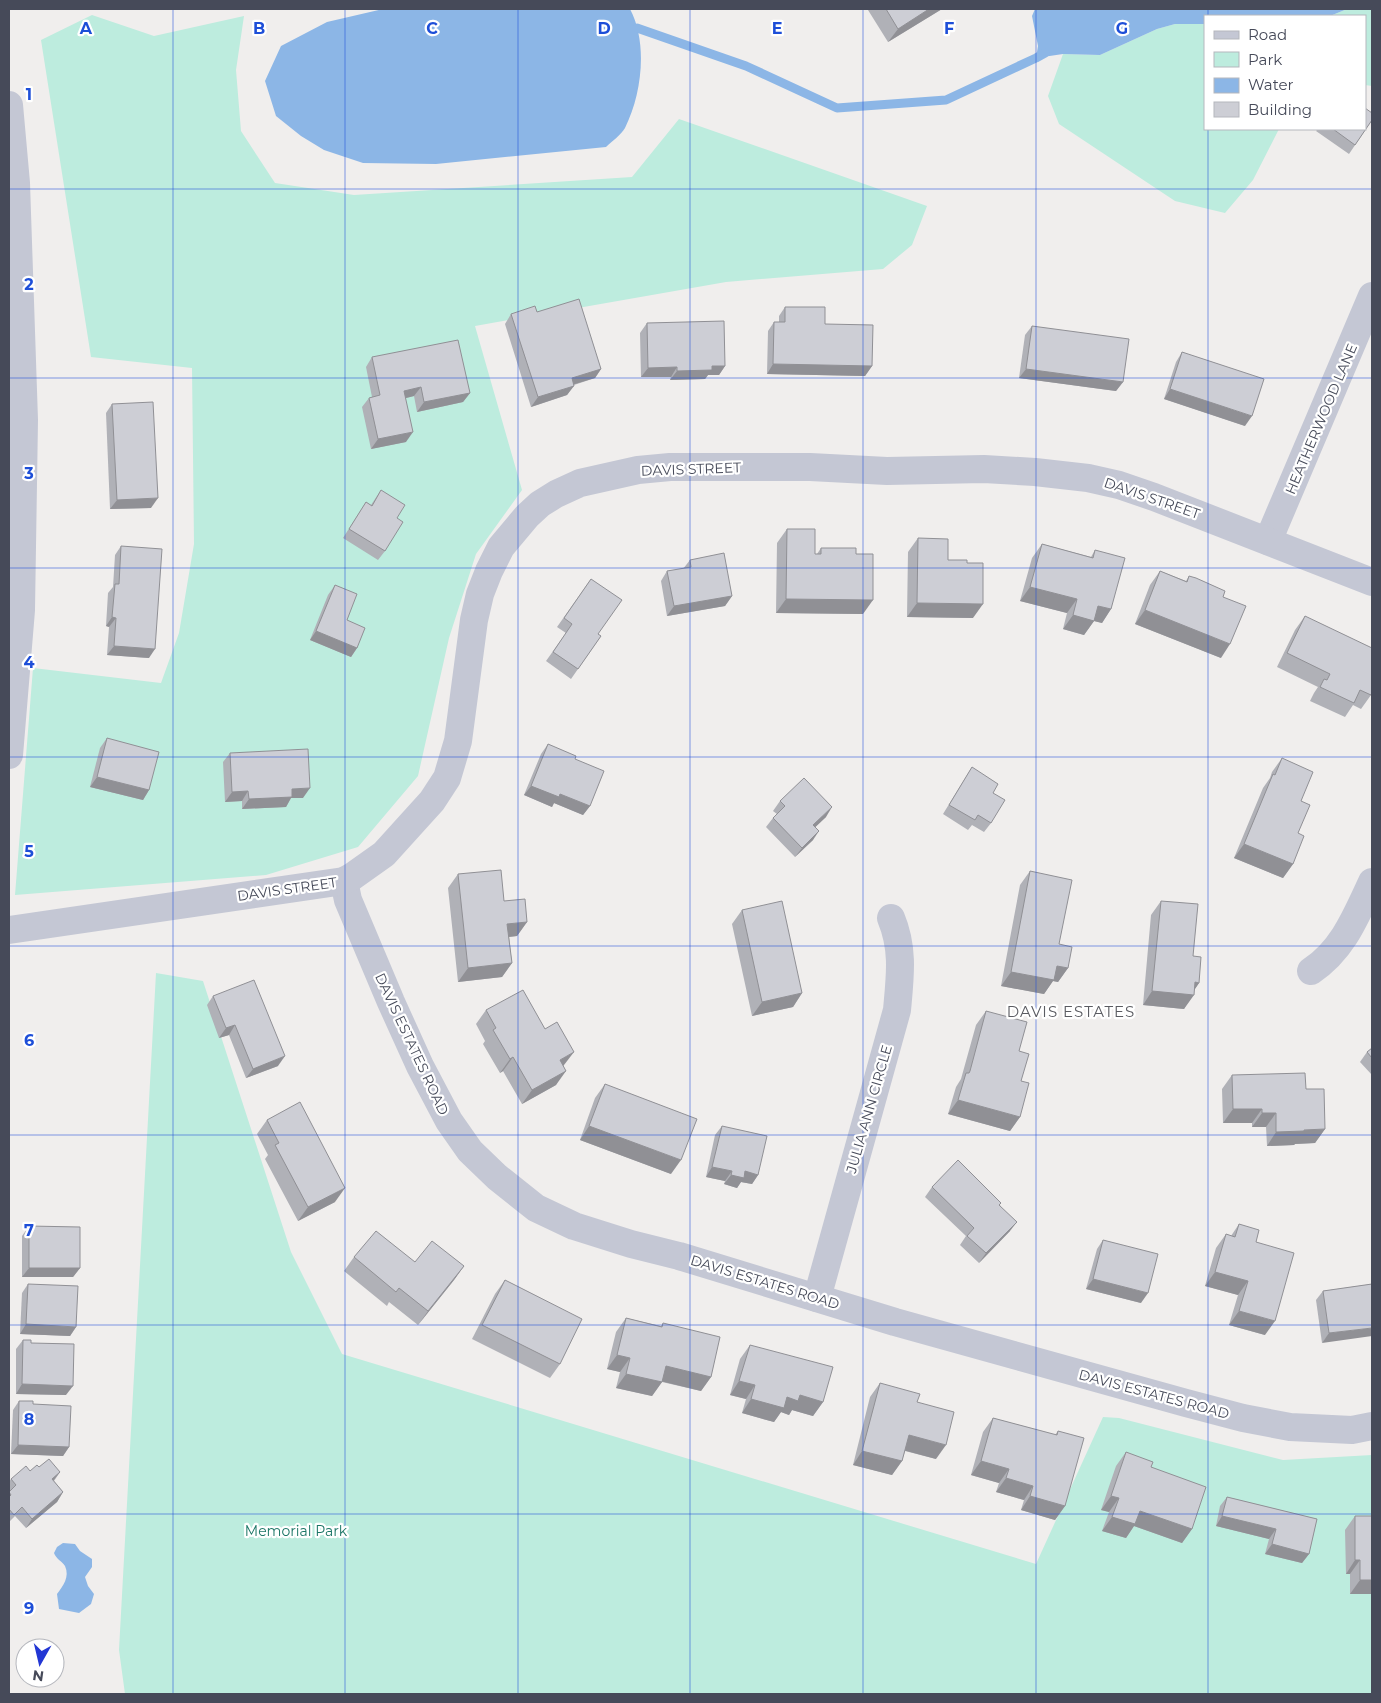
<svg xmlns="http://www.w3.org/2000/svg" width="1381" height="1703" viewBox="0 0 1381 1703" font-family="Montserrat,sans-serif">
<rect width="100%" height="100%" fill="#f0eeed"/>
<g fill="#bdecde">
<polygon points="1347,9 1372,9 1372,86 1365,85 1365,16 1330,16"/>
<polygon points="92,15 154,36 244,16 236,70 241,131 275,183 354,195 632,177 679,119 927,206 912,245 883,269 726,282 475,326 522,490 476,554 449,638 418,776 358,847 266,875 15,895 33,668 161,683 179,633 194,544 192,368 91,357 41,40"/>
<polygon points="1175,24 1205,24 1205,129 1279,129 1253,180 1225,213 1175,201 1059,124 1048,96 1063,54 1100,55 1157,29"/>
<polygon points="156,973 203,981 291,1252 342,1354 1036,1564 1103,1417 1119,1418 1283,1460 1372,1455 1372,1694 125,1694 119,1650"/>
</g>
<g fill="#8cb6e6">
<path d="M 383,9 L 630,9 C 648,43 642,94 625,128 C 621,135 612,141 606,147 L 436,164 L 363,163 L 324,150 L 301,136 L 276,116 L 265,81 L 281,46 L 327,22 Z"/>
<polygon points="1035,9 1347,9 1330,16 1205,16 1205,24 1175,24 1157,29 1100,55 1063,54 1036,58 1038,46 1032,16"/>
<path d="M 63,1543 L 75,1544 L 80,1551 L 92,1559 L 92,1567 L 85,1577 L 88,1586 L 94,1594 L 91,1604 L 79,1613 L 59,1609 L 57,1594 C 63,1586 70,1577 65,1566 C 62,1561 56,1559 54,1553 L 57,1547 Z"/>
</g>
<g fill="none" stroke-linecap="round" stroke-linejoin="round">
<polyline stroke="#8cb6e6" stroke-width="9" points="637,28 746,66 837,108 946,100 1036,58 1045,53"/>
<g stroke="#c4c7d4" stroke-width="28">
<polyline points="9,105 16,183 24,420 21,610 9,755"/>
<polyline points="1268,541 1372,296"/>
<polyline points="344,881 348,900 391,1002 420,1066 449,1121 470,1151 497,1177 536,1208 574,1226 631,1244 679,1256 895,1322 1186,1403 1243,1418 1290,1427 1352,1430 1372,1426"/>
<polyline points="9,930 344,881 353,876 384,854 432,801 447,778 458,741 474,620 480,594 489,571 501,547 527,516 540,504 556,494 580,483 638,470 670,467 810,467 887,471 984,469 1035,472 1088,478 1119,485 1154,497 1372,582"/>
<path d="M 1311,971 C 1343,950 1356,916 1372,882"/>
<path d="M 817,1298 L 897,1010 C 900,977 904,949 891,918"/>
</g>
</g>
<g fill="#b0b1b7">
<polygon points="869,9 942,9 888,42 868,10"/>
<polygon points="1372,120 1349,154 1316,131 1318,129 1365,129"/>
<polygon points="785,307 825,324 872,366 865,376 767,374 768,331 774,322 779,322 779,316"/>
<polygon points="537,312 601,369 595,378 574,385 567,395 531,407 505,324 511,314"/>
<polygon points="647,323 725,366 719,375 708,375 705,379 670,380 671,377 641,377 640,333"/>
<polygon points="1032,326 1123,382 1116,391 1019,378 1025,335"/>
<polygon points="1182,352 1245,426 1164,399 1176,362"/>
<polygon points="372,357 470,393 463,402 417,412 414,396 406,398 406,442 371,449 362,407 369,398 372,397 366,367"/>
<polygon points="112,404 151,508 110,509 106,413"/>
<polygon points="381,490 397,518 385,551 378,560 343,538 366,502 371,505"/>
<polygon points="787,529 815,554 817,554 821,548 856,554 863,614 776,613 777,543"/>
<polygon points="918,538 948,560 967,563 973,618 907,617 908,552"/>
<polygon points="1042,544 1091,557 1095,550 1111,609 1102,623 1094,621 1084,635 1063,629 1067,613 1020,601 1032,558"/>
<polygon points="121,546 149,658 107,655 109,627 106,626 108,593 113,587 115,555"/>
<polygon points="690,560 732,596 725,606 667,616 661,581 667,571 683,569"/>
<polygon points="1160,571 1186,581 1189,576 1221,658 1135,624 1150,585"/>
<polygon points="591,579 598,634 601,636 571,679 546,661 566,633 557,627"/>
<polygon points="335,585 347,620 357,648 351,657 310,640 328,595"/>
<polygon points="1305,616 1371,695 1361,709 1353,705 1345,717 1310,701 1314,693 1318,687 1277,667 1295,630"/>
<polygon points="107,738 149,790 143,800 90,787 100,748"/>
<polygon points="548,744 575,759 590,806 583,815 554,803 552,807 524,795 541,754"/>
<polygon points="230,753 303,798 291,798 286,807 242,809 242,801 225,802 223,762"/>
<polygon points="1282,758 1301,801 1293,864 1283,878 1234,858 1263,788 1270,778 1272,772"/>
<polygon points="972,767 993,793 991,823 984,832 972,825 968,830 943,814"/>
<polygon points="780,801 826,817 815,827 813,840 795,857 766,827 773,818 777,814 773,811"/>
<polygon points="1030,871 1059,944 1068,968 1058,982 1053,981 1044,994 1001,986 1020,885"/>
<polygon points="458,874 504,901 527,922 517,936 509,937 512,963 502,977 458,982 448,888"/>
<polygon points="1161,901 1193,956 1199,983 1194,990 1184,1009 1143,1005 1151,915"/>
<polygon points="742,910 802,993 793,1007 752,1016 732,924"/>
<polygon points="213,996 278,1066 246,1078 229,1035 219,1038 207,1005"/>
<polygon points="486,1010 564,1065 556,1085 522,1104 503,1071 500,1073 483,1044 485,1041 476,1024"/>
<polygon points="986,1011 1019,1051 1021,1081 1020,1117 1010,1131 948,1114 956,1087 961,1079 976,1025"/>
<polygon points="1372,1048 1372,1075 1360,1062 1367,1052"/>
<polygon points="1232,1075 1306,1089 1325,1129 1315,1143 1295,1144 1294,1145 1267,1146 1266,1127 1252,1127 1252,1123 1223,1123 1222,1089"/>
<polygon points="605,1084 671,1174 580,1140 595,1098"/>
<polygon points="267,1120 335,1202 298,1221 265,1159 268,1155 257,1134"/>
<polygon points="722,1126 758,1175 752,1184 741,1182 737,1188 724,1184 725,1181 706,1177 715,1135"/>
<polygon points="932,1187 1000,1205 1010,1231 979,1263 960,1245 966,1236 925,1197"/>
<polygon points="1239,1224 1256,1242 1265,1335 1229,1325 1238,1295 1205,1286 1216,1248 1226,1234 1231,1236"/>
<polygon points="29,1226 80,1268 73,1277 22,1277 22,1236"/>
<polygon points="1103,1240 1141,1303 1086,1289 1097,1249"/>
<polygon points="354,1257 415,1262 464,1266 454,1280 418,1325 389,1302 387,1306 344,1271"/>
<polygon points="505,1280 560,1364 550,1378 472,1339 495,1294"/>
<polygon points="28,1284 76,1327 70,1336 20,1334 22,1293"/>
<polygon points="1372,1284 1322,1343 1316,1300 1323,1291"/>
<polygon points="626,1318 661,1326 663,1323 711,1377 701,1391 662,1382 652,1396 616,1388 620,1372 607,1369 616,1332"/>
<polygon points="23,1340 66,1395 16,1394 16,1349"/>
<polygon points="750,1345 823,1402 813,1416 792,1410 789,1415 781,1412 774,1422 742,1413 746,1399 730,1395 740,1359"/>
<polygon points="880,1383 917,1402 936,1459 905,1451 902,1461 892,1475 853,1465 870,1397"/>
<polygon points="19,1401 33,1404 69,1447 63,1456 11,1454 13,1410"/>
<polygon points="993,1418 1055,1435 1058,1431 1065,1506 1055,1520 1021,1510 1024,1500 996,1492 999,1483 971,1475 983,1432"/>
<polygon points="1126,1452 1151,1467 1192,1529 1182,1543 1134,1526 1126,1538 1102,1531 1109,1512 1101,1510 1116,1466"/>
<polygon points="39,1467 60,1472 54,1481 63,1492 57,1502 26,1528 15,1516 9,1522 9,1482 11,1479"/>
<polygon points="1227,1497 1317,1519 1309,1554 1302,1563 1265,1554 1269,1539 1216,1526 1220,1506"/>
<polygon points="1355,1516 1372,1516 1372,1594 1350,1594 1350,1574 1346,1574 1345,1530"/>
</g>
<g fill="#909095">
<polygon points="929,9 942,9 888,42 898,29"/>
<polygon points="773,364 872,366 865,376 767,374"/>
<polygon points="712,366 725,366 719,375 708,375 705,379 670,380 677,371"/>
<polygon points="677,367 671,377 641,377 648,368"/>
<polygon points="601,369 595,378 565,387 572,378"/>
<polygon points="1026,369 1123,382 1116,391 1019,378"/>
<polygon points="574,386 567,395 531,407 538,397"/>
<polygon points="421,387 414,396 398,400 404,391"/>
<polygon points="1170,389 1252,416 1245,426 1164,399"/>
<polygon points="470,393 463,402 417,412 424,402"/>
<polygon points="413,432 406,442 371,449 378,439"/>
<polygon points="158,498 151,508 110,509 117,500"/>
<polygon points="1030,587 1077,599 1067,613 1020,601"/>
<polygon points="732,596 725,606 667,616 674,606"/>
<polygon points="786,599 873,600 863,614 776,613"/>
<polygon points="917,603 983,604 973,618 907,617"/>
<polygon points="1098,606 1111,609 1102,623 1094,621 1084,635 1063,629 1073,615"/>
<polygon points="1145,610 1230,644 1221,658 1135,624"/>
<polygon points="112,617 116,618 109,627 106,626"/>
<polygon points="316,631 357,648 351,657 310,640"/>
<polygon points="114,646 155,649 149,658 107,655"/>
<polygon points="97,777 149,790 143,800 90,787"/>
<polygon points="531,786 560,794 590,806 583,815 554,803 552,807 524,795"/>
<polygon points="310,788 303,798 291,798 286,807 242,809 249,799 292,789"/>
<polygon points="248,791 242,801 225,802 232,792"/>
<polygon points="832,807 826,817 807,835 813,825"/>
<polygon points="819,831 813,840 795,857 802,848"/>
<polygon points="1244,844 1293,864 1283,878 1234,858"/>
<polygon points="527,922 517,936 498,938 507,924"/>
<polygon points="512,963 502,977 458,982 468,968"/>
<polygon points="1057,966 1068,968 1058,982 1053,981 1044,994 1001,986 1011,972"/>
<polygon points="1195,982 1199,983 1191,995 1194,995 1184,1009 1143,1005 1152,991"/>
<polygon points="802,993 793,1007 752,1016 762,1002"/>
<polygon points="235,1025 229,1035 219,1038 226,1028"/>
<polygon points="574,1052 564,1065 550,1074 560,1060"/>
<polygon points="285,1056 278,1066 246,1078 253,1069"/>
<polygon points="513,1057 503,1071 500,1073 510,1059"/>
<polygon points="566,1071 556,1085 522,1104 532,1090"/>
<polygon points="958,1100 1020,1117 1010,1131 948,1114"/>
<polygon points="1233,1109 1262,1109 1252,1123 1223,1123"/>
<polygon points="1262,1113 1276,1113 1266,1127 1252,1127"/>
<polygon points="589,1126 681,1160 671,1174 580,1140"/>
<polygon points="1325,1129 1315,1143 1295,1144 1294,1145 1267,1146 1276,1132"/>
<polygon points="712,1167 732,1171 725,1181 706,1177"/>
<polygon points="745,1171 758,1175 752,1184 741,1182 737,1188 724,1184 731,1175"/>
<polygon points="345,1188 335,1202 298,1221 308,1207"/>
<polygon points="1017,1222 1010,1231 979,1263 986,1253"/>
<polygon points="464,1266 454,1280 418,1325 428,1311"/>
<polygon points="29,1268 80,1268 73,1277 22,1277"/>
<polygon points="1215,1272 1248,1281 1238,1295 1205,1286"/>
<polygon points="1093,1279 1148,1293 1141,1303 1086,1289"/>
<polygon points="1239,1311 1275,1321 1265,1335 1229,1325"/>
<polygon points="26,1324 76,1327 70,1336 20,1334"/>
<polygon points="1372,1328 1372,1336 1322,1343 1329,1333"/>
<polygon points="617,1355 630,1358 620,1372 607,1369"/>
<polygon points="666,1366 711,1377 701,1391 656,1380"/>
<polygon points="626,1374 662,1382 652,1396 616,1388"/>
<polygon points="739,1381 755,1385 746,1399 730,1395"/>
<polygon points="22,1384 73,1386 66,1395 16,1394"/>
<polygon points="800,1395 823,1402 813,1416 792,1410 789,1415 781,1412 774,1422 742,1413 751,1399 787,1397"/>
<polygon points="909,1435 946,1445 936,1459 899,1449"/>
<polygon points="18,1445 69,1447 63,1456 11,1454"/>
<polygon points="862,1451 902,1461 892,1475 853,1465"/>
<polygon points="981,1461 1009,1469 999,1483 971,1475"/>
<polygon points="60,1472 53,1481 52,1479"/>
<polygon points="1006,1478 1033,1486 1024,1500 996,1492"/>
<polygon points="63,1492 57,1502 26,1528 32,1519"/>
<polygon points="1030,1496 1065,1506 1055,1520 1021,1510"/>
<polygon points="1111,1496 1119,1498 1109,1512 1101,1510"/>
<polygon points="1140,1511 1192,1529 1182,1543 1134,1526 1126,1538 1102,1531 1112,1517"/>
<polygon points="1222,1516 1276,1529 1269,1539 1216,1526"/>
<polygon points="1272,1544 1309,1554 1302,1563 1265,1554"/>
<polygon points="1355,1560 1360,1560 1350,1574 1346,1574"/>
<polygon points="1360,1580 1372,1580 1372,1594 1350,1594"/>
</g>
<g fill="#cdced5" stroke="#909095">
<polygon points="886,9 929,9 898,29"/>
<polygon points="1365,108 1372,113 1372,120 1355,145 1333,129 1365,129"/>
<polygon points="579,299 601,369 572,378 574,386 538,397 511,314 535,306 537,312"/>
<polygon points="785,307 825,307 825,324 873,325 872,366 773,364 774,322 785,322"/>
<polygon points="724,321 725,366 712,366 712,370 677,371 677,367 648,368 647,323"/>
<polygon points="1032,326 1129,339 1123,382 1026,369"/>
<polygon points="458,340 470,393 424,402 421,387 404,391 413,432 378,439 369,398 380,395 372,357"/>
<polygon points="1182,352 1264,379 1252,416 1170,389"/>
<polygon points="153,402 158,498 117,500 112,404"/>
<polygon points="381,490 405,505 397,518 403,522 385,551 349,529 366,502 372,506"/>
<polygon points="787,529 815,529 815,554 821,554 821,548 856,548 856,554 873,554 873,600 786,599"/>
<polygon points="918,538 948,539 948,560 967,560 967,563 983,563 983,604 917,603"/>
<polygon points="1042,544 1093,558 1095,550 1125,558 1111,609 1098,606 1094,621 1073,615 1077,599 1030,587"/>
<polygon points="121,546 162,549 155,649 114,646 116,618 112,617 115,584 119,584"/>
<polygon points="724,553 732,596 674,606 667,571 691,567 690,560"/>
<polygon points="1160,571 1187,582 1189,576 1196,578 1225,591 1223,597 1246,606 1230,644 1145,610"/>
<polygon points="591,579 622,600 598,634 601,636 578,669 553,652 572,624 564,618"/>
<polygon points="335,585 357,594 347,620 365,628 357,648 316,631"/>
<polygon points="1305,616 1372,648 1372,692 1371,695 1360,690 1354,703 1320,687 1324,679 1327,680 1330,674 1287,653"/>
<polygon points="107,738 159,752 149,790 97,777"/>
<polygon points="548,744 576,756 575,759 604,771 590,806 560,794 559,797 531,786"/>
<polygon points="308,749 310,788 292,789 292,797 249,799 248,791 232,792 230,753"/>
<polygon points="1282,758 1313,772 1301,801 1310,805 1298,833 1304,836 1293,864 1244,844 1273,774 1275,775"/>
<polygon points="972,767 998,784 993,793 1005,800 991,823 978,815 975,820 949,805"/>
<polygon points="804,778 832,807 813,825 819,831 802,848 773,818 785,806 780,801"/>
<polygon points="501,870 504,901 525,899 527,922 507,924 512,963 468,968 458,874"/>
<polygon points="1030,871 1072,880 1059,944 1072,947 1068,968 1057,966 1054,980 1011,972"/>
<polygon points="782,901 802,993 762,1002 742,910"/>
<polygon points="1161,901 1198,904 1193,956 1201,957 1199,983 1195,982 1194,995 1152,991"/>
<polygon points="254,980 285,1056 253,1069 235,1025 226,1028 213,996"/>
<polygon points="523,990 545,1029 557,1022 574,1052 560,1060 566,1071 532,1090 513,1057 510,1059 493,1030 496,1028 486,1010"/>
<polygon points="986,1011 1027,1022 1019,1051 1029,1054 1021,1081 1029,1083 1020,1117 958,1100 966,1073 969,1073 970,1071"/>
<polygon points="1372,1048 1372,1058 1367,1052"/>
<polygon points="1305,1073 1306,1089 1324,1089 1325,1129 1304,1130 1304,1131 1276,1132 1276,1113 1262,1113 1262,1109 1233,1109 1232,1075"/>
<polygon points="605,1084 697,1119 681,1160 589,1126"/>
<polygon points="300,1102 345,1188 308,1207 275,1145 279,1143 267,1120"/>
<polygon points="722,1126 767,1136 758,1175 745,1171 744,1178 731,1175 732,1171 712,1167"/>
<polygon points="958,1160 1001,1203 999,1205 1017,1222 986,1253 967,1236 974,1228 932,1187"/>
<polygon points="1239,1224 1259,1230 1256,1242 1294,1253 1275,1321 1239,1311 1248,1281 1215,1272 1226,1234 1235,1237"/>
<polygon points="29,1226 80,1227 80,1268 29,1268"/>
<polygon points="376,1231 415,1262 432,1241 464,1266 428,1311 399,1288 396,1292 354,1257"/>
<polygon points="1103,1240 1158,1254 1148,1293 1093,1279"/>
<polygon points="505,1280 582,1319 560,1364 482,1325"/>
<polygon points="28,1284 78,1286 76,1327 26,1324"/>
<polygon points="1372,1284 1372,1328 1329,1333 1323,1291"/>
<polygon points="626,1318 662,1327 663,1323 720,1337 711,1377 666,1366 662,1382 626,1374 630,1358 617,1355"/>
<polygon points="23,1340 31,1340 31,1343 74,1344 73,1386 22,1384"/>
<polygon points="750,1345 833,1367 823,1402 800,1395 798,1401 787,1397 784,1408 751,1399 755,1385 739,1381"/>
<polygon points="880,1383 920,1394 917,1402 954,1412 946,1445 909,1435 902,1461 862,1451"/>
<polygon points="19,1401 33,1401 33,1404 71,1406 69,1447 18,1445"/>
<polygon points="993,1418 1057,1435 1058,1431 1084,1438 1065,1506 1030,1496 1033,1486 1006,1478 1009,1469 981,1461"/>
<polygon points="1126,1452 1153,1462 1151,1467 1206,1487 1192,1529 1140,1511 1135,1524 1112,1517 1119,1498 1111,1496"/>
<polygon points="49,1459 60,1472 52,1479 63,1492 32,1519 22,1507 14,1515 9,1509 9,1497 11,1495 9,1492 16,1485 11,1479 26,1466 30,1471 37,1465 39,1467"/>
<polygon points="1227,1497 1317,1519 1309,1554 1272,1544 1276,1529 1222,1516"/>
<polygon points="1355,1516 1372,1516 1372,1580 1360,1580 1360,1560 1355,1560"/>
</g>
<path fill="none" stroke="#1d4ed8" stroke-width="1" stroke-opacity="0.55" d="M 173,9 L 173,1694M 345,9 L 345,1694M 518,9 L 518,1694M 690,9 L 690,1694M 863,9 L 863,1694M 1036,9 L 1036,1694M 1208,9 L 1208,16M 1208,129 L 1208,1694M 9,189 L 1372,189M 9,378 L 1372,378M 9,568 L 1372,568M 9,757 L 1372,757M 9,946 L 1372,946M 9,1135 L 1372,1135M 9,1325 L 1372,1325M 9,1514 L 1372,1514"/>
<g text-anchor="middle" stroke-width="4.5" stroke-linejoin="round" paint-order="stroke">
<g font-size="14" fill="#464a59" stroke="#fff">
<text transform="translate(1321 419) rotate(-67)" y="5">HEATHERWOOD LANE</text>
<text transform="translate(691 469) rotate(-2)" y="5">DAVIS STREET</text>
<text transform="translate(1152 498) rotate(19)" y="5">DAVIS STREET</text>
<text transform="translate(287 889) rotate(-8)" y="5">DAVIS STREET</text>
<text transform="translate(412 1044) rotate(65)" y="5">DAVIS ESTATES ROAD</text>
<text transform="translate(869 1109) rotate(-74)" y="5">JULIA ANN CIRCLE</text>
<text transform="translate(765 1282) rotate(17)" y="5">DAVIS ESTATES ROAD</text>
<text transform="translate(1154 1394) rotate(15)" y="5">DAVIS ESTATES ROAD</text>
</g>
<g font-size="14" fill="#1c7666" stroke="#fff">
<text x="296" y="1536">Memorial Park</text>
</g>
<g font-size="15" letter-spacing="1" fill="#5a5b61" stroke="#fff">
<text x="1071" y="1017">DAVIS ESTATES</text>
</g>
</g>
<g font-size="16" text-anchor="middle" font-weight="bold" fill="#1d4ed8" stroke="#fff" stroke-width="4.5" stroke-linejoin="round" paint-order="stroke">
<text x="86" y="34">A</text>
<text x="259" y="34">B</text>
<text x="432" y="34">C</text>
<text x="604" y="34">D</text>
<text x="777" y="34">E</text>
<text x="949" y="34">F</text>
<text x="1122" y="34">G</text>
<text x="29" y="100">1</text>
<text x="29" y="290">2</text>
<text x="29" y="479">3</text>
<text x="29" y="668">4</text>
<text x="29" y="857">5</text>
<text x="29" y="1046">6</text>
<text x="29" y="1236">7</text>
<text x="29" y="1425">8</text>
<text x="29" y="1614">9</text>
</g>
<rect width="1381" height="1703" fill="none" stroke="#464a59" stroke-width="20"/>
<rect x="1204" y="15" width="162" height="115" fill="#ffffff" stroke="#b5b7bd"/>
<rect x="1214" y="31" width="25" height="8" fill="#c4c7d4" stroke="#b5b7bd"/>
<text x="1248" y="40" font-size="15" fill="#464a59">Road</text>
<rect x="1214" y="52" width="25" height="15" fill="#bdecde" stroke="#b5b7bd"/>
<text x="1248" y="65" font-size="15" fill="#464a59">Park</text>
<rect x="1214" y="78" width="25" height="15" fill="#8cb6e6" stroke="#b5b7bd"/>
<text x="1248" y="90" font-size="15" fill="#464a59">Water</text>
<rect x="1214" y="102" width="25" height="15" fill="#cdced5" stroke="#b5b7bd"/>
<text x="1248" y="115" font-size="15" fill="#464a59">Building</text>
<g transform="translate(40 1663) rotate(188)"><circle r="24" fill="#ffffff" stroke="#b5b7bd"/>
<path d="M0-4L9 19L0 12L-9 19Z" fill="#2337d4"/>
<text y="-8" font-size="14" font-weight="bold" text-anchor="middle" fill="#464a59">N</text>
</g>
</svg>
